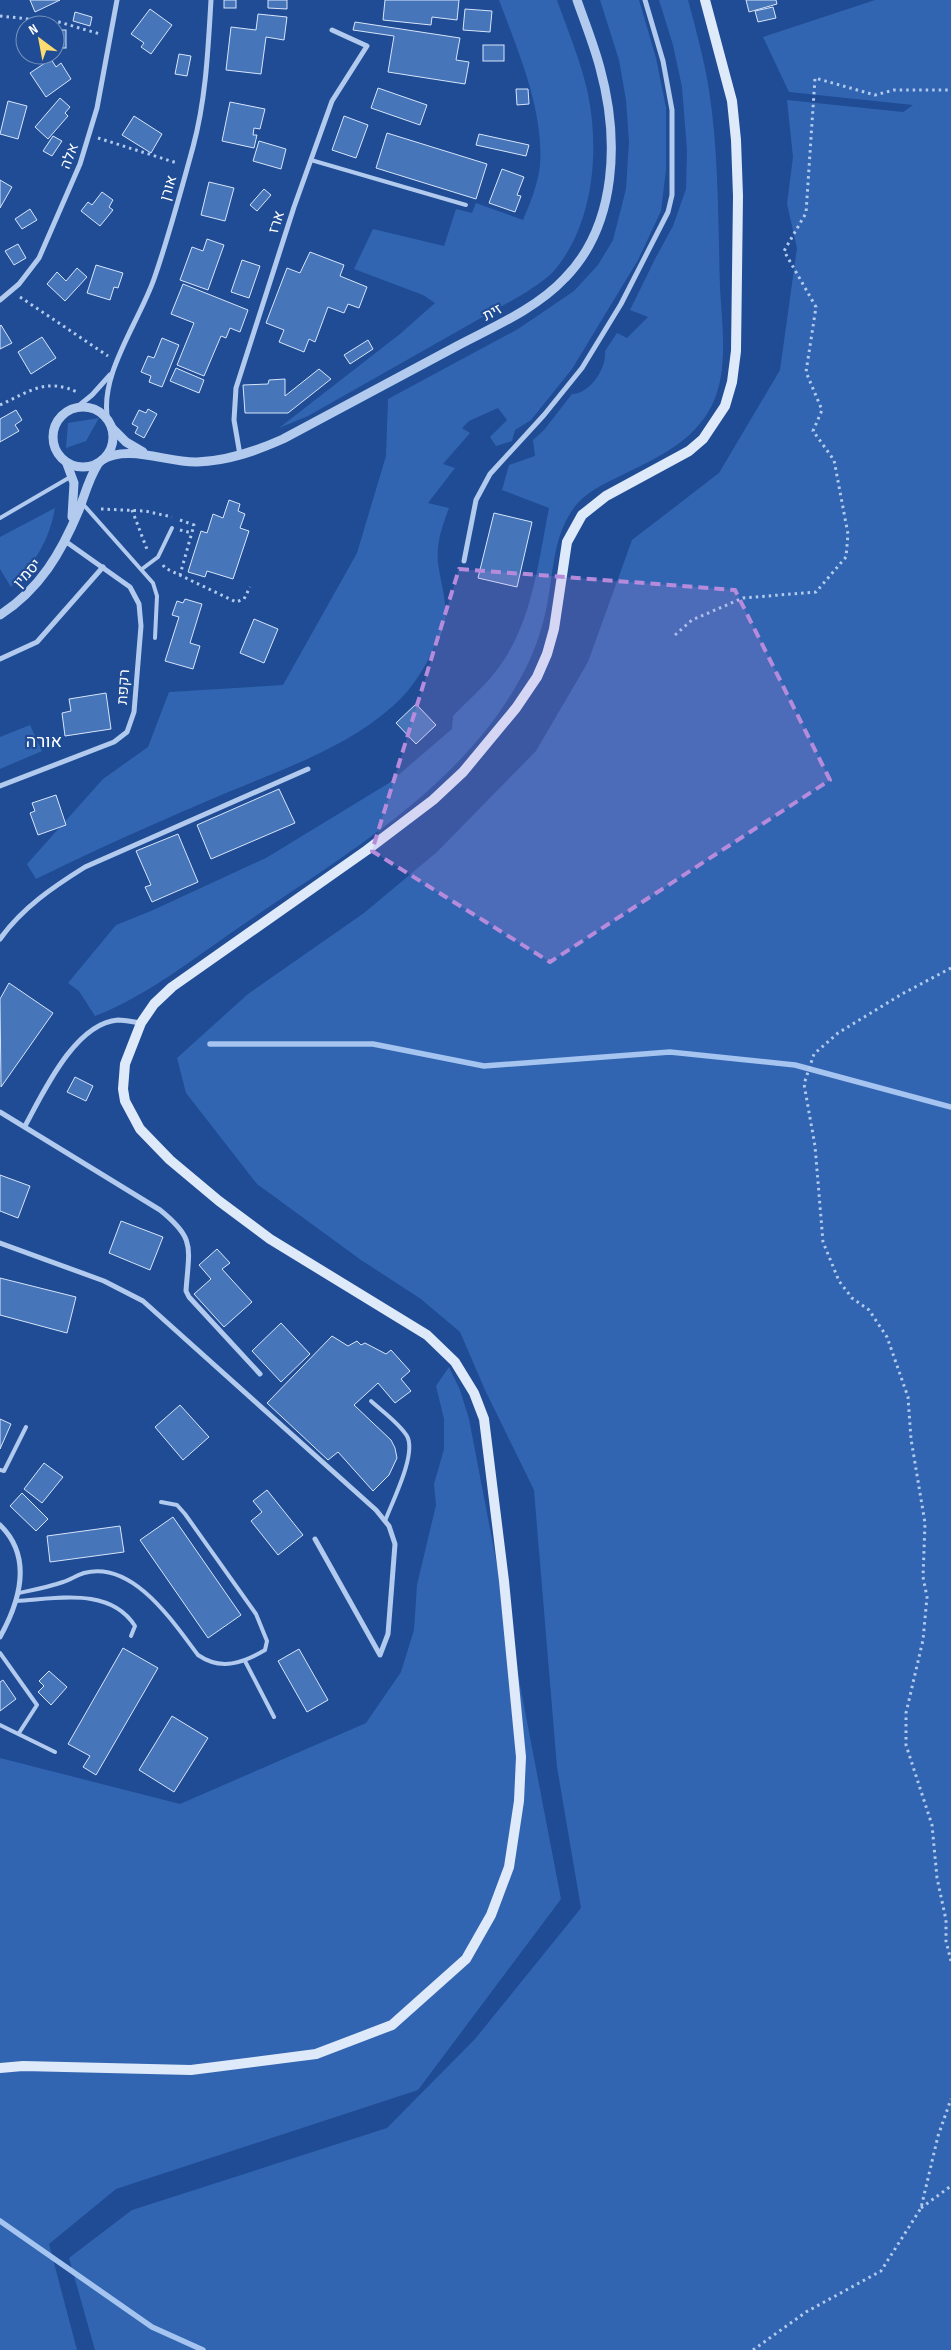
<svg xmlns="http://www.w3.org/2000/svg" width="951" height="2350" viewBox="0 0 951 2350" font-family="'Sofia Sans Condensed',Heebo,sans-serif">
<rect width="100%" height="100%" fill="#1f4c94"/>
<g fill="#3265b1">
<path d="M 499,0 L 557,0 C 568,31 581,62 588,94 C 600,153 593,226 553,272 C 545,280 534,287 525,293 L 308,416 L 279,428 L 400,334 L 435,303 L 423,295 L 354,269 L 373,229 L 444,246 L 456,209 L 472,213 L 476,203 L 523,220 C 530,204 538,184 540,165 C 544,110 518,51 499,0 Z"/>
<path d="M 600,0 L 639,0 L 656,58 L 666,108 L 666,170 L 661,211 L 638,260 L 572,369 L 531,420 L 515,430 L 512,441 L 496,446 L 490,437 L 507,420 L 498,408 L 469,421 L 462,428 L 470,433 L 443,464 L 455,468 L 428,503 L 449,508 C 442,527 436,543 438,563 C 441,588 451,609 441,634 C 429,660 415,687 393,706 C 346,748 283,769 226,793 C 162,820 99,848 36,879 L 27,864 L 103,779 L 148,747 L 169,692 L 283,685 L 357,553 L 386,456 L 388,399 L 518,329 L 574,291 L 598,265 L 613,240 L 626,189 L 629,142 L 626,100 L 619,60 Z"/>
<path d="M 659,0 L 688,0 C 696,30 704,59 709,90 C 719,155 718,222 720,288 C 722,324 729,371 712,405 C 694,442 655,459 620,476 C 604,484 588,491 576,505 C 553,534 554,570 547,605 C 542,631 533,656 520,679 C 459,790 342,856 241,926 C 194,958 149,995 95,1016 L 79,991 L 68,983 L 116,925 L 151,911 L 266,858 L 389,783 L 452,729 L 453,716 C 467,701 484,687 496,671 C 532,625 538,564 549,508 L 502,490 L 509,465 L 535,456 L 533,440 L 544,430 L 572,394 C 590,394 607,368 605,351 L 617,333 L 627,338 L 648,317 L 630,310 L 655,259 L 673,226 L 686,189 L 687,150 L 682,87 L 673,45 Z"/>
<polygon points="875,0 951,0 951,2350 95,2350 69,2258 132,2210 387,2128 475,2039 581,1908 557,1767 534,1490 485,1390 460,1332 421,1299 361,1260 257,1184 186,1093 177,1058 248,994 364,913 437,852 536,751 588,662 632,540 719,473 780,370 797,248 787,204 793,157 787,100 903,112 913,105 789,92 763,37"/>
<polygon points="99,418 86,441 66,448 68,423"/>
<path d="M 55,508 C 49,541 35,563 11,587 L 0,569 L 0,537 Z"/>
<polygon points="30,725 42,751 0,769 0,737"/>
<polygon points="449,1367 460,1390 469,1419 561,1899 418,2090 116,2189 49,2244 77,2350 0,2350 0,1758 180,1804 366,1723 401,1672 414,1630 417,1585 436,1505 434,1484 444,1449 444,1419 436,1386"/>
</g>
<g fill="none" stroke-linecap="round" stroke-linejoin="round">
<g stroke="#a5c4f0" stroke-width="5.5">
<polyline points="210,1044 373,1044 484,1066 670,1052 795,1065 951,1107"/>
<polyline points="0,2221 152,2327 203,2350"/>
</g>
</g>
<g fill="#4775ba" stroke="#d7e5fa">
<polygon points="30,0 60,0 35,12"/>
<rect x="224" y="0" width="12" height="8"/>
<polygon points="268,0 287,0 287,9 268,8"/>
<polygon points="385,0 459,0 457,20 432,17 431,25 383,20"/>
<polygon points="746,0 776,0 777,4 749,12"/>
<polygon points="773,7 776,18 758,22 755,11"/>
<polygon points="150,9 172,25 151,54 141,47 144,43 131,34"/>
<polygon points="465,9 492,11 490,32 463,30"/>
<polygon points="75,12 92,17 90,26 73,21"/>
<polygon points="258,14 287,17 284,40 266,37 261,74 226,70 231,27 256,30"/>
<polygon points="355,22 460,38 456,60 469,62 465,84 388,72 394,36 353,30"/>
<rect x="55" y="30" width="11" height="18"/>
<rect x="483" y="45" width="21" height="16"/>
<polygon points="179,54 191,56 187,76 175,74"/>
<polygon points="51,59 56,67 61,63 71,79 46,97 30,73"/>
<polygon points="378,88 427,105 420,125 371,108"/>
<polygon points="516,89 528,89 529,104 517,105"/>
<polygon points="60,98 70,107 65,113 68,116 48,139 35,127"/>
<polygon points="8,101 27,106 18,139 0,134"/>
<polygon points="230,102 265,109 260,129 254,128 253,135 257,135 254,148 222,141"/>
<polygon points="134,116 162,134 151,153 122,135"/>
<polygon points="344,116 368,125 356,158 332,150"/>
<polygon points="387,133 487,164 476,199 376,168"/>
<polygon points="479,134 529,145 526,156 476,145"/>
<polygon points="53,136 62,141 52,156 43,151"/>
<polygon points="259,141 286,149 281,169 253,161"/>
<polygon points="502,169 524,177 517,195 521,196 515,212 489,203"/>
<polygon points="0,180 12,187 0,208"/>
<polygon points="209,182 234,188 225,221 201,215"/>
<polygon points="264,189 271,195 257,211 250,205"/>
<polygon points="102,192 113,200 109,207 113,210 100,226 81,211 88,202 92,205"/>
<polygon points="30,209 37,220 22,229 15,219"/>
<polygon points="207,239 224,245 208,290 180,280 192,247 203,251"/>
<polygon points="18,244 26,258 14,265 5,251"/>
<polygon points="310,252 344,265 340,276 367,287 359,308 348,304 344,313 328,307 315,342 309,339 304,352 279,342 284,330 266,323 287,268 300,273"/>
<polygon points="242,260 260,266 249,298 231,292"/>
<polygon points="96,265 123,273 118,288 114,287 110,300 87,293"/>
<polygon points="77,268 87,277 65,301 47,284 57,272 66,281"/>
<polygon points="183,284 248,310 240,332 230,328 226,338 221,336 204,376 177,365 194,323 171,314"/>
<polygon points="1,325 12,343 0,349 0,326"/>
<polygon points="42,337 56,358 31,374 18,352"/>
<polygon points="162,338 179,345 162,387 149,382 151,376 141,372 148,356 154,358"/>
<polygon points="368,340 373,349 350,364 344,355"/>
<polygon points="176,368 204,380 199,393 170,381"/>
<polygon points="319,369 331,379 288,413 245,413 243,385 268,384 269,380 285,379 285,396"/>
<polygon points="148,409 157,414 144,438 135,433 138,427 132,424 139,410 146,413"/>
<polygon points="16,410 22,420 15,425 19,431 0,442 0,419"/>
<polygon points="229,500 240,504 238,511 245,514 240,528 249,531 233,579 207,571 205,577 188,572 201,531 207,533 213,514 223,518"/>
<polygon points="494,513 532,522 517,587 478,578"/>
<polygon points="185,599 202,604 190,643 200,646 193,669 165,661 179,617 172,615 177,601 183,603"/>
<polygon points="254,619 278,629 264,663 240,653"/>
<polygon points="106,693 111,729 65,736 62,713 71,711 69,699"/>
<polygon points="416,704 436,725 416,744 396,723"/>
<polygon points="279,789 295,823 211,859 197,825"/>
<polygon points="56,795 66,825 38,835 30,813 35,811 32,803"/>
<polygon points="178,834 198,882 152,902 145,887 151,885 136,851"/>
<polygon points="9,983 53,1013 1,1087 0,999"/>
<polygon points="75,1077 93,1086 86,1101 67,1092"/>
<polygon points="0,1175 30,1186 18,1218 0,1211"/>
<polygon points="121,1221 163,1237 150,1270 109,1253"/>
<polygon points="217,1249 230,1263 222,1269 252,1302 224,1327 194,1294 211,1279 199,1265"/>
<polygon points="0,1278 76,1297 67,1333 0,1315"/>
<polygon points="281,1323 310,1354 281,1382 252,1351"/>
<polygon points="332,1336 348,1346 357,1341 361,1345 365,1343 386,1354 391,1350 410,1371 401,1379 411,1391 395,1403 378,1383 354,1405 391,1440 395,1448 397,1458 389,1475 373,1491 338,1452 328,1460 267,1403"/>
<polygon points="180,1405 209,1437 183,1460 155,1427"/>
<polygon points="0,1419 11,1424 0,1449"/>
<polygon points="44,1463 63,1477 42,1503 24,1489"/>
<polygon points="267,1490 303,1535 278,1555 251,1521 262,1512 253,1501"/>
<polygon points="22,1493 48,1519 36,1531 10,1506"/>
<polygon points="173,1517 241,1615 208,1638 140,1540"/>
<polygon points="120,1526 124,1552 50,1562 47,1536"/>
<polygon points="123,1648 158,1668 96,1775 83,1767 90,1756 68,1744"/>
<polygon points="299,1649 328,1700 307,1712 278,1661"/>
<polygon points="49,1671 67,1687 51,1705 38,1692 44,1686 39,1681"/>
<polygon points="3,1680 16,1699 0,1711 0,1682"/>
<polygon points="172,1716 208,1738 174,1792 139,1770"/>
</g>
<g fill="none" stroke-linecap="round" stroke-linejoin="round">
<g stroke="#b1caee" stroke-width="3" stroke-dasharray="2.5 4" stroke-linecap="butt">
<polyline points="0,16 59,22 100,34"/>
<polyline points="98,138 177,163"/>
<polyline points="20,297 108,356"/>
<path d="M 0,405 C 30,391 47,377 79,393"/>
<polyline points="101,509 145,511 172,517"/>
<polyline points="132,510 148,552"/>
<polyline points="180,520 194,525 180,575"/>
<polyline points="180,530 192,533"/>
<polyline points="163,565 165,568 236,602 244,599 250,587"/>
<polyline points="675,635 692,620 743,598 816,592 846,557 848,534 834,460 813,431 822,410 806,372 816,307 784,251 806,213 815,78 875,95 894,90 951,90"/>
<polyline points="951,968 902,994 838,1033 814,1054 804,1084 815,1146 823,1242 839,1281 852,1298 869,1310 887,1337 908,1397 911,1439 925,1523 923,1577 927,1597 923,1640 906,1713 906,1745 932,1825 937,1878 946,1920 946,1941 951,1961"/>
<polyline points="921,2208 951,2186"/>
<polyline points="753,2350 806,2312 881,2271 921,2208 938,2136 951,2099"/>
</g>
<g stroke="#b1caee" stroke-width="4">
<polyline points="311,160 466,205"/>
<polyline points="82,503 153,583 157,596 155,638"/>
<polyline points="0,518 72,476"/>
<polyline points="142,569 158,557 172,528"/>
<path d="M 371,1401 C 383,1412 399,1423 407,1436 C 417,1454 392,1502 385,1521"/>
<polyline points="0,1470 4,1471 26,1427"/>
<path d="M 19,1593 C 33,1590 49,1587 63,1582 C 70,1580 77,1575 84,1573 C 133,1560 173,1622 198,1655 C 221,1671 243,1663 265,1650 L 267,1641 L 256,1614 L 185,1514 L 177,1505 L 161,1502"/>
<path d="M 16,1601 C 55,1599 110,1586 135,1626 L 131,1636"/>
<polyline points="0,1653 37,1705 19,1733"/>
<polyline points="245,1661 274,1717"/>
<polyline points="0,1725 55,1752"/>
</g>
<g stroke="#b1caee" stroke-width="5">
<polyline points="0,300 19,284 39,258 80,164 97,108 117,0"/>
<polyline points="76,408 92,395 110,375"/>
<path d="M 108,421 C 98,376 139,322 154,279 C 169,236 181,191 193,147 C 206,99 208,50 211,0"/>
<polyline points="240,455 234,420 236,388 294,207 332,101 367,46 332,30"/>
<polyline points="464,561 476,500 490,474 544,415 582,368 621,304 668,212 672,195 672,110 663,61 645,0"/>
<polyline points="0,659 37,642 103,567"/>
<polyline points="0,786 114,742 127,732 134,712 141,626 139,604 130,587 65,541"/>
<path d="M 0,939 C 22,908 53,887 85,867 L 308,769"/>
<path d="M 0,1112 L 160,1210 C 196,1239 189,1247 186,1291 L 189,1297 L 260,1374"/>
<path d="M 25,1126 C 43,1093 75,1023 118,1020 C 126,1020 133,1022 141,1023"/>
<polyline points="0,1243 104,1281 143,1301 376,1510 389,1526 395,1544 388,1634 380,1655 315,1539"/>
<path d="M 0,1525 C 33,1557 20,1601 0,1637"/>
</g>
<g stroke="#b1caee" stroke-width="9">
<circle cx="83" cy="437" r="30"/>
<polyline points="112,428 126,442 143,452"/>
<path d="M 102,460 C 128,444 168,463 197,462 C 228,461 256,451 283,439 C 341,408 399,377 457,346 C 493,327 536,309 565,278 C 618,224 619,137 600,68 C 594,45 585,23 577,0"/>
<polyline points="67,464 74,483 72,517"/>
<path d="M 0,615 C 40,589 61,553 79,510 C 85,494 89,478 98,464"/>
</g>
<polyline stroke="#dee9fa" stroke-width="10" points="0,2068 23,2066 191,2070 316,2054 392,2025 466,1959 491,1915 509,1867 519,1801 521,1757 504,1581 484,1419 474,1393 455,1362 427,1335 270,1239 219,1201 170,1160 140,1129 125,1101 123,1089 125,1064 141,1023 154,1004 172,987 367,850 433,800 463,772 516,708 537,677 547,654 554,629 567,542 582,515 606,496 689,451 703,439 725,406 732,382 736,351 738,196 736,140 732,101 705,0"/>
</g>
<path fill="#b68bdc" fill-opacity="0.2" stroke="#b68bdc" stroke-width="4" stroke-dasharray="10 6" stroke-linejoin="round" d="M 459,569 L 735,590 L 830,780 L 550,962 L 372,851 Z"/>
<g text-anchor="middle" stroke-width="4.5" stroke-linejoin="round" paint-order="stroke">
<g font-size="15" fill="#fff" stroke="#1f4c94">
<text transform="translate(69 156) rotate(-69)" y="5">אלה</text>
<text transform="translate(168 188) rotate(-73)" y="5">אורן</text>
<text transform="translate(276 222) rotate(-72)" y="5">ארז</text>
<text transform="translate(492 312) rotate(-28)" y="5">זית</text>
<text transform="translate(27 573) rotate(-48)" y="5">יסמין</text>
<text transform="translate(123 687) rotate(-86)" y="5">רקפת</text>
</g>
<g font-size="18" fill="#fff" stroke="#1f4c94">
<text x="44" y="747">אורה</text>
</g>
</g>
<g transform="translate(40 40) rotate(328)"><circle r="24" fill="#1f4c94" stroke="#7994bf"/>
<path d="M0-4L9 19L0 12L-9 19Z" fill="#fcdb71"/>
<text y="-8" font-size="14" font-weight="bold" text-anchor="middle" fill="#ffffff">N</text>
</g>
</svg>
